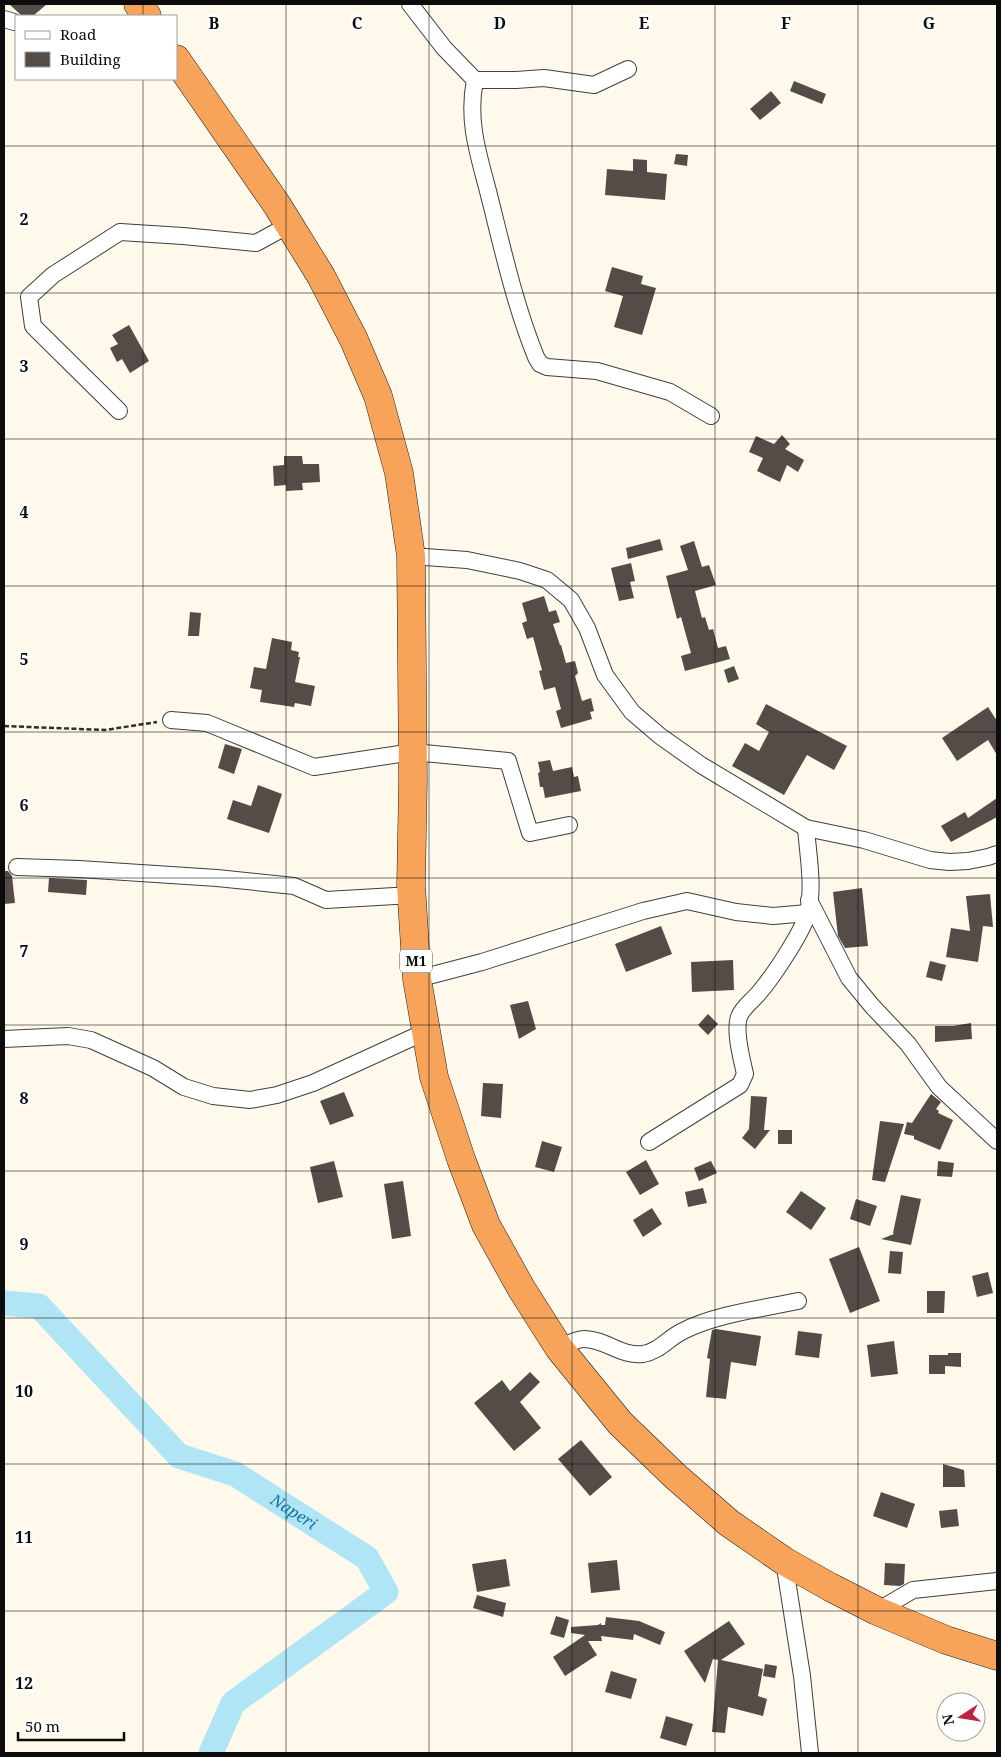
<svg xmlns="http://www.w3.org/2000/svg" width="1001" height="1757" viewBox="0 0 1001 1757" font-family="'Noto Serif',serif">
<rect width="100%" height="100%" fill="#fff9eb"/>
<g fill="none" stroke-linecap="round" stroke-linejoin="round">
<path stroke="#b0e5f6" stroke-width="25" id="s1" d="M 4,1303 L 39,1306 L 179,1456 L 235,1474 L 367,1558 L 386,1592 L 233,1703 L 211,1753"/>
</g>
<g fill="#554c48">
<polygon points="9,4 47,4 33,16 22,16"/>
<polygon points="794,81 826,94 822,104 790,91"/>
<polygon points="771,91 781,103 760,120 750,109"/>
<polygon points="676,154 688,155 687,166 674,164"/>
<polygon points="633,159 647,160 647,172 667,174 665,200 605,195 607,169 633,171"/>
<polygon points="612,267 643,276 641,284 656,288 642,335 614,327 623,296 605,291"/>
<polygon points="129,325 149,361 130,373 122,359 117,362 110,348 118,344 112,335"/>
<polygon points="782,435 790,444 785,449 804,460 798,472 787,465 780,482 757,471 763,458 749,452 756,436 774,444"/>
<polygon points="284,456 302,456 303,464 319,464 320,482 302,483 303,490 286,491 286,485 274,486 273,466 284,465"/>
<polygon points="660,539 663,550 628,559 626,548"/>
<polygon points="694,541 702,567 709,565 716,585 695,591 702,618 705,617 709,630 713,629 718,648 726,646 730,659 685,671 681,656 691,653 681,617 677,619 666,576 688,570 680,546"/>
<polygon points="631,563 635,581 630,582 634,598 619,601 611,568"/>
<polygon points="544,596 549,612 556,610 560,622 553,624 560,645 561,645 566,663 575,661 578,673 575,676 582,701 591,698 594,711 590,712 592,719 561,728 556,711 561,709 555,687 544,690 539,671 542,670 533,637 527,639 522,623 527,621 522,603"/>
<polygon points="190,612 201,613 199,636 188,636"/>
<polygon points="272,638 292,642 291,650 299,652 298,657 300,657 295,682 315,686 311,706 295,703 294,707 260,702 262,690 250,688 254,667 266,669"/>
<polygon points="734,666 739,679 728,683 724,670"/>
<polygon points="766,704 847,746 834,770 807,755 784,795 732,766 745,743 759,751 769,732 756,724"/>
<polygon points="988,707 997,721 997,755 988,740 957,761 942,738"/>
<polygon points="225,744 242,749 234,774 218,768"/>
<polygon points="550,760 553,771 572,767 574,777 578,776 581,791 545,798 543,787 540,787 538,773 540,772 538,762"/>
<polygon points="258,785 282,794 269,833 227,819 233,800 251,806"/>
<polygon points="997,798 997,817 951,842 941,826 965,812 968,818"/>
<polygon points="4,871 8,871 12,876 15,903 4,904"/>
<polygon points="49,878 87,880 86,895 48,892"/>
<polygon points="862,888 868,946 845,948 838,936 833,892"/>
<polygon points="990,894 993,927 983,926 978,962 946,957 951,928 970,931 966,896"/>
<polygon points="661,926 672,954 626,972 615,944"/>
<polygon points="733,960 734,990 692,992 691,962"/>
<polygon points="930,961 946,965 942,981 926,977"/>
<polygon points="528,1001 536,1029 519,1039 510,1005"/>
<polygon points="708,1014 718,1024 708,1035 698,1025"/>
<polygon points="971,1023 972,1039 935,1042 935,1026 953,1026"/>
<polygon points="483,1083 503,1084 501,1118 481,1116"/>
<polygon points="344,1092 354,1116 330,1125 320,1101"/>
<polygon points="931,1094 941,1102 936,1109 939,1111 938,1113 953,1120 940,1150 914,1139 914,1136 904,1134 907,1122 912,1123"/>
<polygon points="751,1096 767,1097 764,1130 770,1130 755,1149 742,1138 749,1129"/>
<polygon points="880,1121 904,1124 885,1182 872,1180"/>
<rect x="778" y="1130" width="14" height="14"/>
<polygon points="542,1141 562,1147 554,1172 535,1167"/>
<polygon points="646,1160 659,1184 640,1195 626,1172"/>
<polygon points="334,1161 343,1197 318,1203 310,1167"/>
<polygon points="711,1161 717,1173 699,1181 694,1168"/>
<polygon points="938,1161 954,1163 952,1177 937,1176"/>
<polygon points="403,1181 411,1236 392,1239 384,1184"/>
<polygon points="703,1188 707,1203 688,1207 685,1192"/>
<polygon points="801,1191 826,1208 811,1230 786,1212"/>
<polygon points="901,1195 921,1199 911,1245 881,1239 894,1234 893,1233"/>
<polygon points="856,1199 877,1206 870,1226 850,1219"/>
<polygon points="652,1208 662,1224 643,1237 633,1220"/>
<polygon points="859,1247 880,1301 850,1313 829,1259"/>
<polygon points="890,1251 903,1252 901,1274 888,1273"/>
<polygon points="988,1272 993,1293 977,1297 972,1276"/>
<polygon points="927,1291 945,1291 944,1313 927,1313"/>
<polygon points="716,1329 761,1336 756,1366 731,1362 726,1399 706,1397 710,1359 707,1358 712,1330"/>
<polygon points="798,1331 822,1334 819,1358 795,1355"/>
<polygon points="894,1341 898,1374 871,1377 867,1345"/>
<polygon points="948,1353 961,1353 961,1367 945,1366 945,1374 929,1374 929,1355 948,1355"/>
<polygon points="530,1372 540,1382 520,1402 541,1428 514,1451 474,1403 502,1380 510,1391"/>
<polygon points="581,1440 612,1477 590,1496 558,1459"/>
<polygon points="943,1464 964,1470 965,1487 943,1487"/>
<polygon points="881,1492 915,1504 907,1528 873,1516"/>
<polygon points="957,1509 959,1526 941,1528 939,1511"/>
<polygon points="506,1559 510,1586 477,1592 472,1564"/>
<polygon points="617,1560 620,1590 591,1593 588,1563"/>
<polygon points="885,1563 905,1564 904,1584 900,1586 884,1585"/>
<polygon points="477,1595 506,1603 503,1617 473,1608"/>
<polygon points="556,1616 569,1620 564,1638 550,1634"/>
<polygon points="606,1617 639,1621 665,1632 660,1645 634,1634 633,1640 601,1636 602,1641 588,1641 597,1655 565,1676 553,1657 585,1635 571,1633 571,1627 598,1625 601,1623 601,1625 605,1625"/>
<polygon points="729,1621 745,1644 721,1660 763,1669 758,1696 767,1699 763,1716 728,1707 725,1733 712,1732 718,1660 713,1659 705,1683 684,1651"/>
<polygon points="765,1664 777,1666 775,1678 763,1676"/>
<polygon points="611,1671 637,1679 631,1699 605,1692"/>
<polygon points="666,1716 693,1724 686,1746 660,1738"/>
</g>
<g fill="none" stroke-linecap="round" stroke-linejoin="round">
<g stroke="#3f3f3f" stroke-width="18">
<g id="minor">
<polyline points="410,4 444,48 475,80 516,80 544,78 594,85 628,69"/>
<polyline points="4,19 14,22"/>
<path d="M 475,80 C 466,125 481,161 491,203 C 504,255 516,308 536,357 L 540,364 L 547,367 L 597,371 L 670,392 L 711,416"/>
<polyline points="119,411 33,326 29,297 53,275 120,232 183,236 256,243 289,225"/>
<polyline points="411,556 467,560 520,571 547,580 571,600 587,628 605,675 632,712 660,736 701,765 806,828 864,840 930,860 949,862 968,861 988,857 997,854"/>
<polyline points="171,720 207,723 314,767 413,752 508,761 530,833 569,825"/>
<polyline points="17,867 79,869 217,878 294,886 326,900 412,895"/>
<polyline points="809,900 849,978 872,1006 908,1044 939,1087 997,1141"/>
<polyline points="417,979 482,962 643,911 687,901 736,912 773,916 808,913"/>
<polyline points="4,1039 68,1036 91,1040 153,1068 184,1087 213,1096 250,1100 277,1095 313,1083 427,1031"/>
<path d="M 649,1142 L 740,1085 L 745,1074 C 742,1060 734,1031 739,1017 C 742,1008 752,1001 758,994 C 772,978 803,932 808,912 C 814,886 808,855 806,828"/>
<path d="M 559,1348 C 566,1345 576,1339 584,1339 C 605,1339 622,1357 643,1354 C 660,1351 668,1338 683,1331 C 716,1314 761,1309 798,1301"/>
<polyline points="784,1561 802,1676 810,1753"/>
<polyline points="877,1611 913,1590 997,1581"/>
</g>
</g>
<g stroke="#1d1d1d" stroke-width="29">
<g id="trunk">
<polyline points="138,4 147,16"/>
<polyline points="176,59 277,205 321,276 354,340 378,396 399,473 411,556 413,780 411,885 417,979 434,1077 461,1159 486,1225 521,1288 559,1348 620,1423 675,1476 729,1523 784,1561 830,1587 877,1611 946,1640 997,1656"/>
</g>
</g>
<polyline stroke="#2e2e2e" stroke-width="2.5" stroke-dasharray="5 2.5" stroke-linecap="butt" points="4,726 105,730 157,722"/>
<use href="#minor" stroke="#fff" stroke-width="16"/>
<use href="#trunk" stroke="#f7a45a" stroke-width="28"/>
</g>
<path fill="none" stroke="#0c0c0c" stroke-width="1" stroke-opacity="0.55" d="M 143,4 L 143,16M 286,4 L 286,1753M 429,4 L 429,1753M 572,4 L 572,1753M 715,4 L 715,1753M 858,4 L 858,1753M 143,79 L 143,1753M 4,146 L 997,146M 4,293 L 997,293M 4,439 L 997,439M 4,586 L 997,586M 4,732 L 997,732M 4,878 L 997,878M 4,1025 L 997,1025M 4,1171 L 997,1171M 4,1318 L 997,1318M 4,1464 L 997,1464M 4,1611 L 997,1611"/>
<g text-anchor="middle" stroke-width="5" stroke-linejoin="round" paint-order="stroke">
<rect fill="#fff" stroke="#555" stroke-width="1" x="400" y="949.5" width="32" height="23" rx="4"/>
<g font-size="14" font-weight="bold" fill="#0c0c0c">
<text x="416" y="966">M1</text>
</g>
<g font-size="16" font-style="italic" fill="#16749e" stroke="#fff">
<text dy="6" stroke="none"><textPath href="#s1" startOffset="369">Naperi</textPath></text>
</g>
</g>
<g font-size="16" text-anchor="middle" font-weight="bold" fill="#0c0c0c" stroke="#fff" stroke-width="5" stroke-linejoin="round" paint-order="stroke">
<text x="214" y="29">B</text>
<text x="357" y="29">C</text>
<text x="500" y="29">D</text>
<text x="644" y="29">E</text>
<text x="786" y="29">F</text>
<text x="929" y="29">G</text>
<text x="24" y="225">2</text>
<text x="24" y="372">3</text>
<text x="24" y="518">4</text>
<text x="24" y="665">5</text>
<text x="24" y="811">6</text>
<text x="24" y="957">7</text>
<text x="24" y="1104">8</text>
<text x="24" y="1250">9</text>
<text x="24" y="1397">10</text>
<text x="24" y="1543">11</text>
<text x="24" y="1689">12</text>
</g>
<rect width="1001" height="1757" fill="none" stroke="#0c0c0c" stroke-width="10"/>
<rect x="15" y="15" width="162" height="65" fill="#ffffff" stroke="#9e9e9e"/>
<rect x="25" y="31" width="25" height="8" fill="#ffffff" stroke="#9e9e9e"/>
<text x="60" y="40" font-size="15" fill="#0c0c0c">Road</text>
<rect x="25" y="52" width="25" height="15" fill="#554c48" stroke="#9e9e9e"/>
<text x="60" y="65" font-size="15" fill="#0c0c0c">Building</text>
<g transform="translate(961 1717) rotate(258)"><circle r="24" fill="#ffffff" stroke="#9e9e9e"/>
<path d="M0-4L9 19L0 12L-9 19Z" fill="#bc243f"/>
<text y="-8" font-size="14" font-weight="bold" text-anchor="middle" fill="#0c0c0c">N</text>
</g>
<path d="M18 1732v8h106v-8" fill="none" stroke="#0c0c0c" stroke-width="2.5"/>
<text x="25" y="1732" font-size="15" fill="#0c0c0c" stroke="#ffffff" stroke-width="4" paint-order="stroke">50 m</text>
</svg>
